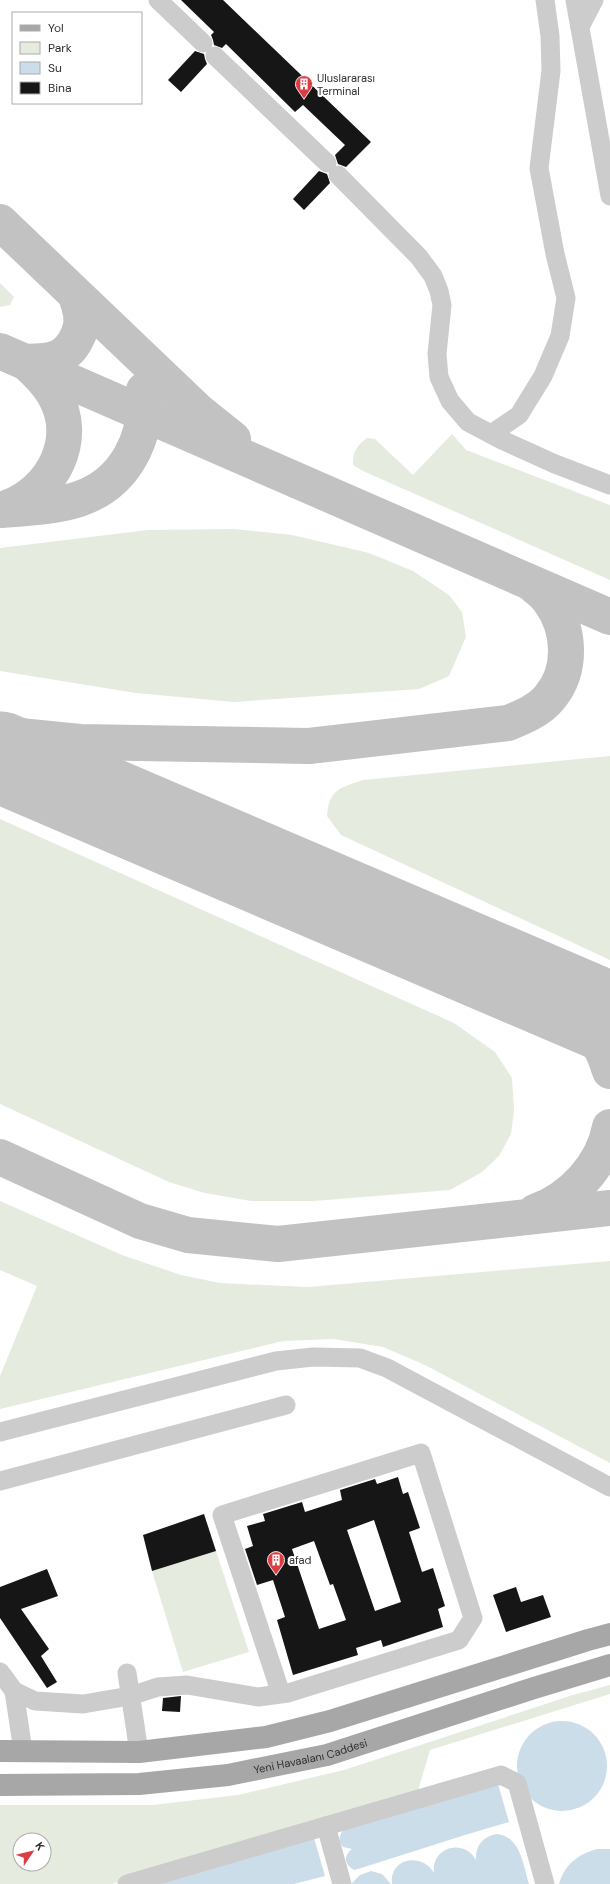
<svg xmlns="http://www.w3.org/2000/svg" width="610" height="1884" viewBox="0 0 610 1884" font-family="'DM Sans',sans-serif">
<rect width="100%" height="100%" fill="#fff"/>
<g fill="#e5ebde" fill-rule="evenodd">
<polygon points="0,283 14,297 10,305 0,307"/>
<path d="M 452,434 L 466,450 L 610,505 L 610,580 L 363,471 L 353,465 C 353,452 356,446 367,438 L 375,439 L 413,475 Z"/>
<polygon points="234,529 292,535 369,553 413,571 449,595 462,612 466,637 449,676 419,689 234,702 136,693 0,671 0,548 148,530"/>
<path d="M 610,756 L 610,960 L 341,835 L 327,816 C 329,789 340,788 363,780 Z"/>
<polygon points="0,819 454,1023 495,1052 512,1078 514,1110 511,1134 499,1156 482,1172 450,1190 314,1201 251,1201 205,1193 169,1182 0,1104"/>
<polygon points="0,1201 122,1255 181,1275 220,1283 308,1287 610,1261 610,1463 425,1365 383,1347 334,1339 283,1341 0,1409 0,1376 37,1286 0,1270"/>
<polygon points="216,1551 249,1652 183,1672 152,1571"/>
<path d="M 610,1685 L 610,1694 L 430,1750 L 417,1794 L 112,1884 L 0,1884 L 0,1805 L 153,1805 L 238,1795 L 344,1770 L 573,1695 ZM 20,1840 L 44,1840 L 44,1864 L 20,1864 Z"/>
</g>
<g fill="#ccddea">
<circle cx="562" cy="1766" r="45"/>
<path d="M 498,1784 L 509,1822 L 465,1835 L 358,1869 L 354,1870 C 344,1864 343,1856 352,1849 L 343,1847 C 338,1841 339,1835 344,1829 Z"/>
<path d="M 497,1834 C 521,1837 523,1865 529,1884 L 392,1884 C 389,1858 422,1852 434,1873 C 431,1847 464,1838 476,1860 C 475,1846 483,1836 497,1834 Z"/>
<polygon points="314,1838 325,1876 294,1884 158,1884"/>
<path d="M 597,1849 L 610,1849 L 610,1884 L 559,1884 C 564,1865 578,1854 597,1849 Z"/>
<polygon points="371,1871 382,1874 391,1884 351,1884 360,1875"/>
</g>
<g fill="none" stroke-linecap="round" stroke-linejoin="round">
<g stroke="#c2c2c2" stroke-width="36">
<polyline points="0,222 198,411 233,439"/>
<path d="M 0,351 C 204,438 406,530 610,617"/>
<path d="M 26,362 C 35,361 45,362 54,359 C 71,354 84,332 81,314 C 80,308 78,301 76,296"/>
<path d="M 7,508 C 53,491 80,439 54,394 C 47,382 38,373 28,364"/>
<path d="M 0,510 C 26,508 54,507 79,499 C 126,483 148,437 144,390"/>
<path d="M 0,734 L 80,742 L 309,746 L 508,723 C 523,717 540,710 550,697 C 573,669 570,628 549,600 C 545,594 537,588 531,583"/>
<path d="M 538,987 C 577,1012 596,1025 610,1071"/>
<polyline points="0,1157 140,1221 188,1235 278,1244 610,1208"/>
<path d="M 535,1212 C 571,1199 603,1166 610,1127"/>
</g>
<polyline stroke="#c2c2c2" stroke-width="91" points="0,757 610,1018"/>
</g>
<g fill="#161616" fill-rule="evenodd">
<polygon points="181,0 223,0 371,142 346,167 338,164 335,155 345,145 303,105 295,112 226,44 222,48 214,45 213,40 211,35 214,32"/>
<polygon points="195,51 204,54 205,59 207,64 181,92 168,80"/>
<polygon points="319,171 327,174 330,183 304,210 293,199"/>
<path d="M 398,1477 L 403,1494 L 408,1492 L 420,1528 L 409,1532 L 422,1572 L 433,1568 L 445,1606 L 438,1609 L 443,1627 L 383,1647 L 381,1640 L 356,1648 L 358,1655 L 293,1675 L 277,1620 L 285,1617 L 273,1580 L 257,1585 L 245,1549 L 253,1546 L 247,1526 L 265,1521 L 263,1514 L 302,1502 L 305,1512 L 342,1500 L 340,1490 L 375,1479 L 377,1484 ZM 374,1520 L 401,1602 L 375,1611 L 347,1530 ZM 314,1541 L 330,1585 L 333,1584 L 346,1620 L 319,1629 L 292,1549 Z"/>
<polygon points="204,1514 216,1551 152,1571 143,1535"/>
<polygon points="47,1569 58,1596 21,1609 49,1649 41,1656 57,1682 47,1688 0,1618 0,1587"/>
<polygon points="516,1587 521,1602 543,1595 551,1617 506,1632 493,1595"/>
<polygon points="181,1696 180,1712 162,1711 163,1698"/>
</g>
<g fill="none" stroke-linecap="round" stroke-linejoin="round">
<g stroke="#ccc" stroke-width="19">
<polyline points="158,0 203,43"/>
<polyline points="575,0 610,196"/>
<polyline points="580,27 594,0"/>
<polyline points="215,56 327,163"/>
<polyline points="338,175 419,257 433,276 439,291 442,305 437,354 439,377 450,401 468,422 502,440 555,464 610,485"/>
<polyline points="491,434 519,415 543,376 560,336 566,298 555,254 539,168 551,71 550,36 545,0"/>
<polyline points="0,1432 276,1361 313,1357 360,1358 387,1368 610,1487"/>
<polyline points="0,1481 286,1405"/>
<polyline points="0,1672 14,1691 23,1751"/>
<polyline points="127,1673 139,1752"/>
<polyline points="14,1691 35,1701 83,1704 130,1696 158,1687 187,1685 258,1697 288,1693 459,1640 473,1618 421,1453 222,1515 281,1694"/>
<polyline points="326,1826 342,1884"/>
<polyline points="127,1884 501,1775 517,1783 545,1884"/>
</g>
<g stroke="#a7a7a7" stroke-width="22">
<polyline points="0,1751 139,1752 266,1737 330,1721 588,1640 610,1634"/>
<path id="s1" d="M 0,1785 L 139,1784 L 228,1775 L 327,1755 L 534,1688 L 610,1665"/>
</g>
</g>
<defs>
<g id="building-pin" transform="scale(0.9)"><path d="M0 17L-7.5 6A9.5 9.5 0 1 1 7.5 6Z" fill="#d93e45" stroke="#fff"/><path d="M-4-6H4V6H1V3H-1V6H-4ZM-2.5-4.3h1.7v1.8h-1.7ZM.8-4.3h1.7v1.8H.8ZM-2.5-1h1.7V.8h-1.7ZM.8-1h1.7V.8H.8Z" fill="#fff"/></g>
</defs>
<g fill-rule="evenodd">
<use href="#building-pin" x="304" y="84"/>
<use href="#building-pin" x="276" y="1560"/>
</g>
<g text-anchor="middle" stroke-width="4" stroke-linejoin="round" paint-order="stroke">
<g font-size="11" fill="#2f2f2f" stroke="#fff" text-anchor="start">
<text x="317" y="82">Uluslararası<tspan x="317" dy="13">Terminal</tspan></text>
<text x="289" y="1564">afad</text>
</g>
<g font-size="11" fill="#2f2f2f" stroke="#fff">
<text dy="4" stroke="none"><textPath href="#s1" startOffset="313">Yeni Havaalanı Caddesi</textPath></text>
</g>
</g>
<rect x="12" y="12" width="130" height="92" fill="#ffffff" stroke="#acacac"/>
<rect x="20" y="25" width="20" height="6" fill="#a7a7a7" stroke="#acacac"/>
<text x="48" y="32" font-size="12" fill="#2f2f2f">Yol</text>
<rect x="20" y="42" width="20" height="12" fill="#e5ebde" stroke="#acacac"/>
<text x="48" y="52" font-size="12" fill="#2f2f2f">Park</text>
<rect x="20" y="62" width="20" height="12" fill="#ccddea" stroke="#acacac"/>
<text x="48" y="72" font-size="12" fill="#2f2f2f">Su</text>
<rect x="20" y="82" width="20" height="12" fill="#161616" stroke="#acacac"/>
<text x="48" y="92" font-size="12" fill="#2f2f2f">Bina</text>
<g transform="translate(32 1852) rotate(55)"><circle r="19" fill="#ffffff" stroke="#acacac"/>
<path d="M0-3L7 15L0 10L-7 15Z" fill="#d93e45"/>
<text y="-6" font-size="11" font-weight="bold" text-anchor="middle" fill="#2f2f2f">K</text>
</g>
</svg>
